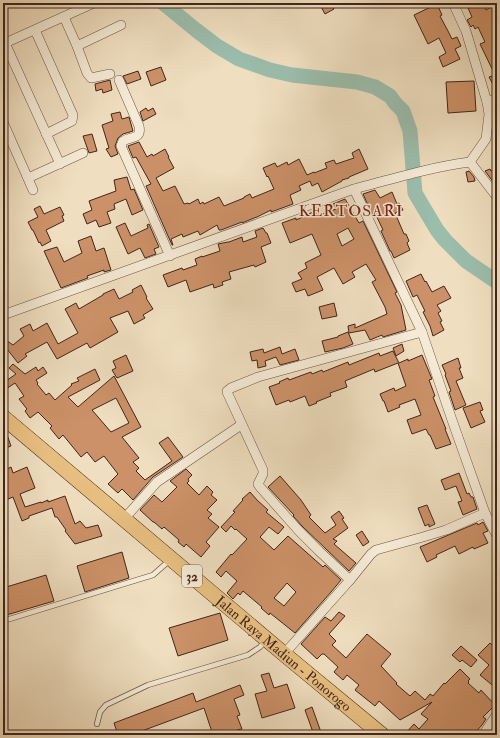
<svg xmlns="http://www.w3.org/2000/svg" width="500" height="738" viewBox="0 0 500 738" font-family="'IM FELL Double Pica',serif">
<rect width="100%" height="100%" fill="#efdebf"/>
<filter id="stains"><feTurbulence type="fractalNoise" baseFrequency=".005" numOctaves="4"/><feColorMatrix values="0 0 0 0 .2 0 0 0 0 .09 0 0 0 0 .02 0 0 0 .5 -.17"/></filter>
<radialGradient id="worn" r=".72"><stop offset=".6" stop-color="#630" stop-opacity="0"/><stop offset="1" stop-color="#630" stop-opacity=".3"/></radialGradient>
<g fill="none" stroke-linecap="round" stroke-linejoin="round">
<polyline stroke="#9bbdac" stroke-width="15" points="163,3 196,30 217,46 239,59 270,70 292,75 357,82 375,87 390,96 395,103 403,111 410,131 415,193 437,230 445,240 466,261 497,282"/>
</g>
<g fill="#cc9168" stroke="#41261c" fill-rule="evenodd">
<polygon points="319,3 330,3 334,9 325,14"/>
<polygon points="478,3 482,3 486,10 492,6 497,15 497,33 494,35 497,41 497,92 489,77 495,75 480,44 485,42 478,27 475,29 473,25 471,27 467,20 472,17 468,8"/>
<polygon points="437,4 442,15 440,16 448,31 452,39 457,37 461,46 455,49 460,59 443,67 439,57 446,53 439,38 428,44 414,15"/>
<polygon points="161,67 166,80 151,86 146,72"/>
<polygon points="138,71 141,79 127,84 123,76"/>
<polygon points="110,80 112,90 103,93 102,89 96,91 95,84"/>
<polygon points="474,81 476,111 448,113 446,82"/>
<polygon points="146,108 148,111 153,108 156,114 143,121 140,112"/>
<polygon points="120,112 122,119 129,117 133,131 123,134 118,138 115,146 118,154 111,157 106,149 109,148 102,125 113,121 111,114"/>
<polygon points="92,134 97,151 89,153 83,136"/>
<polygon points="139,142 147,157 152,154 153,156 165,149 169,157 168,157 174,168 156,178 163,191 175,186 184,204 188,203 189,204 198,199 200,204 203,202 204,204 219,197 224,206 244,198 244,197 250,194 252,198 274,189 268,176 267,177 263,168 275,163 277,167 287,162 288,165 299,159 307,175 314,172 314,173 327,168 325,163 334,160 336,164 354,158 352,153 359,149 368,169 349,177 349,178 342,180 342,181 322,192 318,183 312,186 310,181 299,186 301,190 290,195 293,204 271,212 271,210 257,217 254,218 242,223 242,222 221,230 219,230 217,225 200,235 198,231 183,237 182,234 171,239 173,245 172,245 146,186 151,184 136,157 133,158 128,146"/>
<polygon points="497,168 497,182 494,183 485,171 490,169 491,171"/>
<polygon points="469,171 474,177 475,181 468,182 466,172"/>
<polygon points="127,177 131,190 134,189 143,210 132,215 126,199 114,204 115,209 107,212 111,223 99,227 96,220 87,224 83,214 92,210 89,201 116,191 114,180"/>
<polygon points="375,190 380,198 392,192 397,204 399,203 403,210 395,213 404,234 406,234 409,241 407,243 410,250 394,258 391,251 390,251 381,231 383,230 375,213 372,214 363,194"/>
<path d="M 345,199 L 359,223 L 363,221 L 397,292 L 395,293 L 401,305 L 406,330 L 383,337 L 382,335 L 370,340 L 365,330 L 349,333 L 348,326 L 355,324 L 355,328 L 387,314 L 385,307 L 372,282 L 376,280 L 366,264 L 352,272 L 355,277 L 343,284 L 334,268 L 317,277 L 323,290 L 308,296 L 305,289 L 296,292 L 292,283 L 302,279 L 298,273 L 307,268 L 305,263 L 321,255 L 312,234 L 290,243 L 282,223 L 296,218 L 296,220 L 317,210 L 319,215 L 336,209 L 333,204 ZM 348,228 L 354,239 L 342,246 L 337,234 Z"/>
<polygon points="40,206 44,214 60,207 64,215 62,216 64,221 46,230 51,241 42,246 40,242 39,243 33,230 32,230 28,222 38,217 34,209"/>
<polygon points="125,223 131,236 148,228 147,225 149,224 159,247 154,249 156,254 145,258 140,248 128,254 116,227"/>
<polygon points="263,228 266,233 267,233 271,243 261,247 266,262 255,267 254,265 229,272 231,279 222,282 223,285 214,288 213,284 190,292 186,280 168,287 163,275 182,268 183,270 197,265 195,259 202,256 202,257 220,251 218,244 228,242 229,242 242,237 243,242 257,237 255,231"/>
<polygon points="91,236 96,251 104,248 111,270 104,272 104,270 87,276 88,278 61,288 44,251 57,247 64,262 82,253 78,241"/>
<polygon points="421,274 425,282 426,281 432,292 444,286 451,298 437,305 441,311 438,313 442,321 440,322 444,330 433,336 430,326 423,312 425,311 417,295 413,297 406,281"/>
<polygon points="141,285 147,297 146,298 153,309 143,315 145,318 134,324 128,311 110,318 118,332 90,348 87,343 57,359 47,342 25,354 27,356 18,363 3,344 3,338 13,345 24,336 20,329 30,324 33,331 47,323 58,344 78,333 65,309 76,303 79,309 103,295 103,294 114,289 119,299 133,292 132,290"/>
<polygon points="334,303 337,316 322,319 319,307"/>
<polygon points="348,332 353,344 343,348 325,352 322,341 338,337 338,336"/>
<polygon points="402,344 404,351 396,356 393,348"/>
<polygon points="280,347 282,354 295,349 299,360 280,365 276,357 265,361 266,366 258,368 257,360 252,361 250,352 263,349 264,353"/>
<polygon points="393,351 399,363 408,359 408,361 422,355 432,379 429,380 435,396 433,397 446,429 445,429 451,444 436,449 430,435 429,435 426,429 412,434 407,420 421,415 415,399 399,405 400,407 388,412 384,401 383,401 380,394 394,388 395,391 406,386 398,363 375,372 374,369 345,381 347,387 330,393 331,396 316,402 317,403 309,406 305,396 290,402 289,400 276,405 269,387 280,383 279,382 288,378 289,380 311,372 312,374 322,370 323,372 348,362 349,365 379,353 380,356"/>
<polygon points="126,355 133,371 117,378 112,370 116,368 113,361"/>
<polygon points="458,358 461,368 459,368 463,378 456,381 466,405 455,410 449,392 451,391 445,375 446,374 442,365"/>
<path d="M 13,364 L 25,374 L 36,367 L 38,371 L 43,367 L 47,373 L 36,380 L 38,383 L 37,384 L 46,395 L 49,393 L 55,400 L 72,385 L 71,384 L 79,381 L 77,378 L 95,369 L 100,380 L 68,397 L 78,407 L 114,376 L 141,427 L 122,437 L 139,458 L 133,462 L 139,468 L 136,471 L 145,480 L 172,461 L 159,443 L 168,437 L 183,457 L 153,477 L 133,500 L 122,489 L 118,493 L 108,484 L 118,474 L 104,456 L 95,462 L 87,452 L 81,457 L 63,435 L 59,439 L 50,428 L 52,426 L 38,412 L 30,418 L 25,411 L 27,409 L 19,399 L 24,396 L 15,383 L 6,389 L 3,383 L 16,374 L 9,368 ZM 116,398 L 129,423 L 111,432 L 92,410 Z"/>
<polygon points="480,402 483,410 480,411 485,422 471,428 463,408"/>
<polygon points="3,429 6,432 11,446 3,449"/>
<polygon points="11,467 13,473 27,467 35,488 20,494 25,507 41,502 41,503 48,500 48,502 65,496 75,524 80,521 86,528 98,525 102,536 75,544 65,531 66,530 57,517 55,517 52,508 29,516 29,518 22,521 13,497 6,500 3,492 3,471"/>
<polygon points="186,469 192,475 188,479 189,481 187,483 199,495 207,486 213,492 211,495 217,500 207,510 212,514 208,518 219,527 206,542 210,546 201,557 186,544 184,547 178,542 179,540 164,527 162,529 154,522 153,522 140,510 154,495 162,502 177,487 170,481"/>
<polygon points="459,473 467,494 469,493 471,497 473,497 477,509 463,515 458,502 462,501 456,486 445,490 441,480"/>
<polygon points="280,476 301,500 311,515 309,517 325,533 336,525 331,517 339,511 344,518 342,519 348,528 333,539 337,541 334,544 356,563 349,571 303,527 293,516 294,515 268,487"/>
<path d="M 250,492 L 257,500 L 268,510 L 266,512 L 284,527 L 278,534 L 269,527 L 260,537 L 274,550 L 288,536 L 323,567 L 325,565 L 341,580 L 331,592 L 295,633 L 270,613 L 269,615 L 261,608 L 262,607 L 243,591 L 240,595 L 238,593 L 233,599 L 227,593 L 237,581 L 226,571 L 221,577 L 216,572 L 231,554 L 232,555 L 247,539 L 236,529 L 235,530 L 231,526 L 226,532 L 221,527 L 235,512 L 233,511 L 243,500 L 242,499 ZM 287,583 L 296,592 L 284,606 L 274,598 Z"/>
<polygon points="427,505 435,524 429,527 429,524 425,526 418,508"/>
<polygon points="483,522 488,531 483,533 488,543 474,549 473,547 459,554 455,546 436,555 437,557 427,562 420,547 477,523 478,525"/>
<polygon points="362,531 369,542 363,546 356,535"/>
<polygon points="122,552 129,578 85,592 77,566"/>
<polygon points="46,575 54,601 3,616 3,588"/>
<polygon points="339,612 345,616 329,634 336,641 332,645 346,658 367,634 391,654 381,666 397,683 396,684 410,696 415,691 425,700 430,694 433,696 444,683 445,684 460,669 470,679 468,681 469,682 468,683 479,693 481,690 495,705 483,717 486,719 482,725 473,735 404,735 414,724 419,729 428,719 421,714 432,702 400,720 379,701 375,706 355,690 359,685 347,675 343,680 334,672 338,667 324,654 322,654 317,659 301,644 325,617 331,621"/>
<polygon points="220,613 228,640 178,656 169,628"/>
<polygon points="490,643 497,650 497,689 480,675 489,665 478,655"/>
<polygon points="461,646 477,660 471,667 462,660 460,662 452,655"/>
<polygon points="269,673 274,688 287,684 295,708 262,718 255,694 267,691 261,675"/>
<polygon points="240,685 244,695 234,699 240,715 237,716 242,729 237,730 239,735 213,735 204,708 131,735 118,735 114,723 193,693 196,702"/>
<polygon points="312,707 322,735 314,735 305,710"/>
</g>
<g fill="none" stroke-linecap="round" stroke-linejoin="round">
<g stroke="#6c5445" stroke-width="6">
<g id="service">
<polyline points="3,621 153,575 170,560"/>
<polyline points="97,724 100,712 106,705 148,685 248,655 260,647 264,642"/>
</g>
</g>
<g stroke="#6c5445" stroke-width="10">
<g id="minor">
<polyline points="453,3 466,31 487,102 489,114 486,139 470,162"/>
<polyline points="64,17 77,46 121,25"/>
<polyline points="35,30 73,115 72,121 46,134"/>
<polyline points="5,43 60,164"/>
<polyline points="3,44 94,3"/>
<polyline points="77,46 87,73 91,78 110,74"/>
<path d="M 119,80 L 139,126 C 142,140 131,136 123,141 L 121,146 L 170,256"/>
<polyline points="487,102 497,98"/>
<polyline points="3,122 33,190"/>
<polyline points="28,178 83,153"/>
<polyline points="354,189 422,332 452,420 485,513 497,536"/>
<path d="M 3,315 L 354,189 C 392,179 431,167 470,162 L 497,197"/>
<polyline points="124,519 157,482 241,425"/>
<polyline points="350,580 319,551 299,531 260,487 258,484 263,474 263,470 227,392 227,391 231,388 258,377 422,332"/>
<polyline points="284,654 350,580 371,554 376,550 423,537 446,530 485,513"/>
<polyline points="483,735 497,714"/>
</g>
</g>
<g stroke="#41261c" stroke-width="16">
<g id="trunk">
<path id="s1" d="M 3,417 L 284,654 L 382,735"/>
</g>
</g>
<use href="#service" stroke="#f5ead5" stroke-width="4.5"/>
<use href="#minor" stroke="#f5ead5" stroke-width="9"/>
<use href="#trunk" stroke="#e8bf80" stroke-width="15"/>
</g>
<g text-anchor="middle" stroke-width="3" stroke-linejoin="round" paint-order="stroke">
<rect fill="#f5ead5" stroke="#776154" stroke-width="1" x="182" y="565" width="20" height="22" rx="3"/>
<g font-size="13" font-weight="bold" fill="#41261c">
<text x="192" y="581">32</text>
</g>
<g font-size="14" fill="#41261c" stroke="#f5ead5">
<text dy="5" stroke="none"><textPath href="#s1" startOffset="367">Jalan Raya Madiun - Ponorogo</textPath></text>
</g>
<g font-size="16" letter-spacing="1" fill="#7a1f14" stroke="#f5ead5">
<text x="351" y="216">KERTOSARI</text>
</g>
</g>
<rect width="500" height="738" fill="none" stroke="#efdebf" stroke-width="16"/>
<rect x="4" y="4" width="492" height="730" fill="none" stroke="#41261c" stroke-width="2"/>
<rect x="8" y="8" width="484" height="722" fill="none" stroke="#41261c"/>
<rect width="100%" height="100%" filter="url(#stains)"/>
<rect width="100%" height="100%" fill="url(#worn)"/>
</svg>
